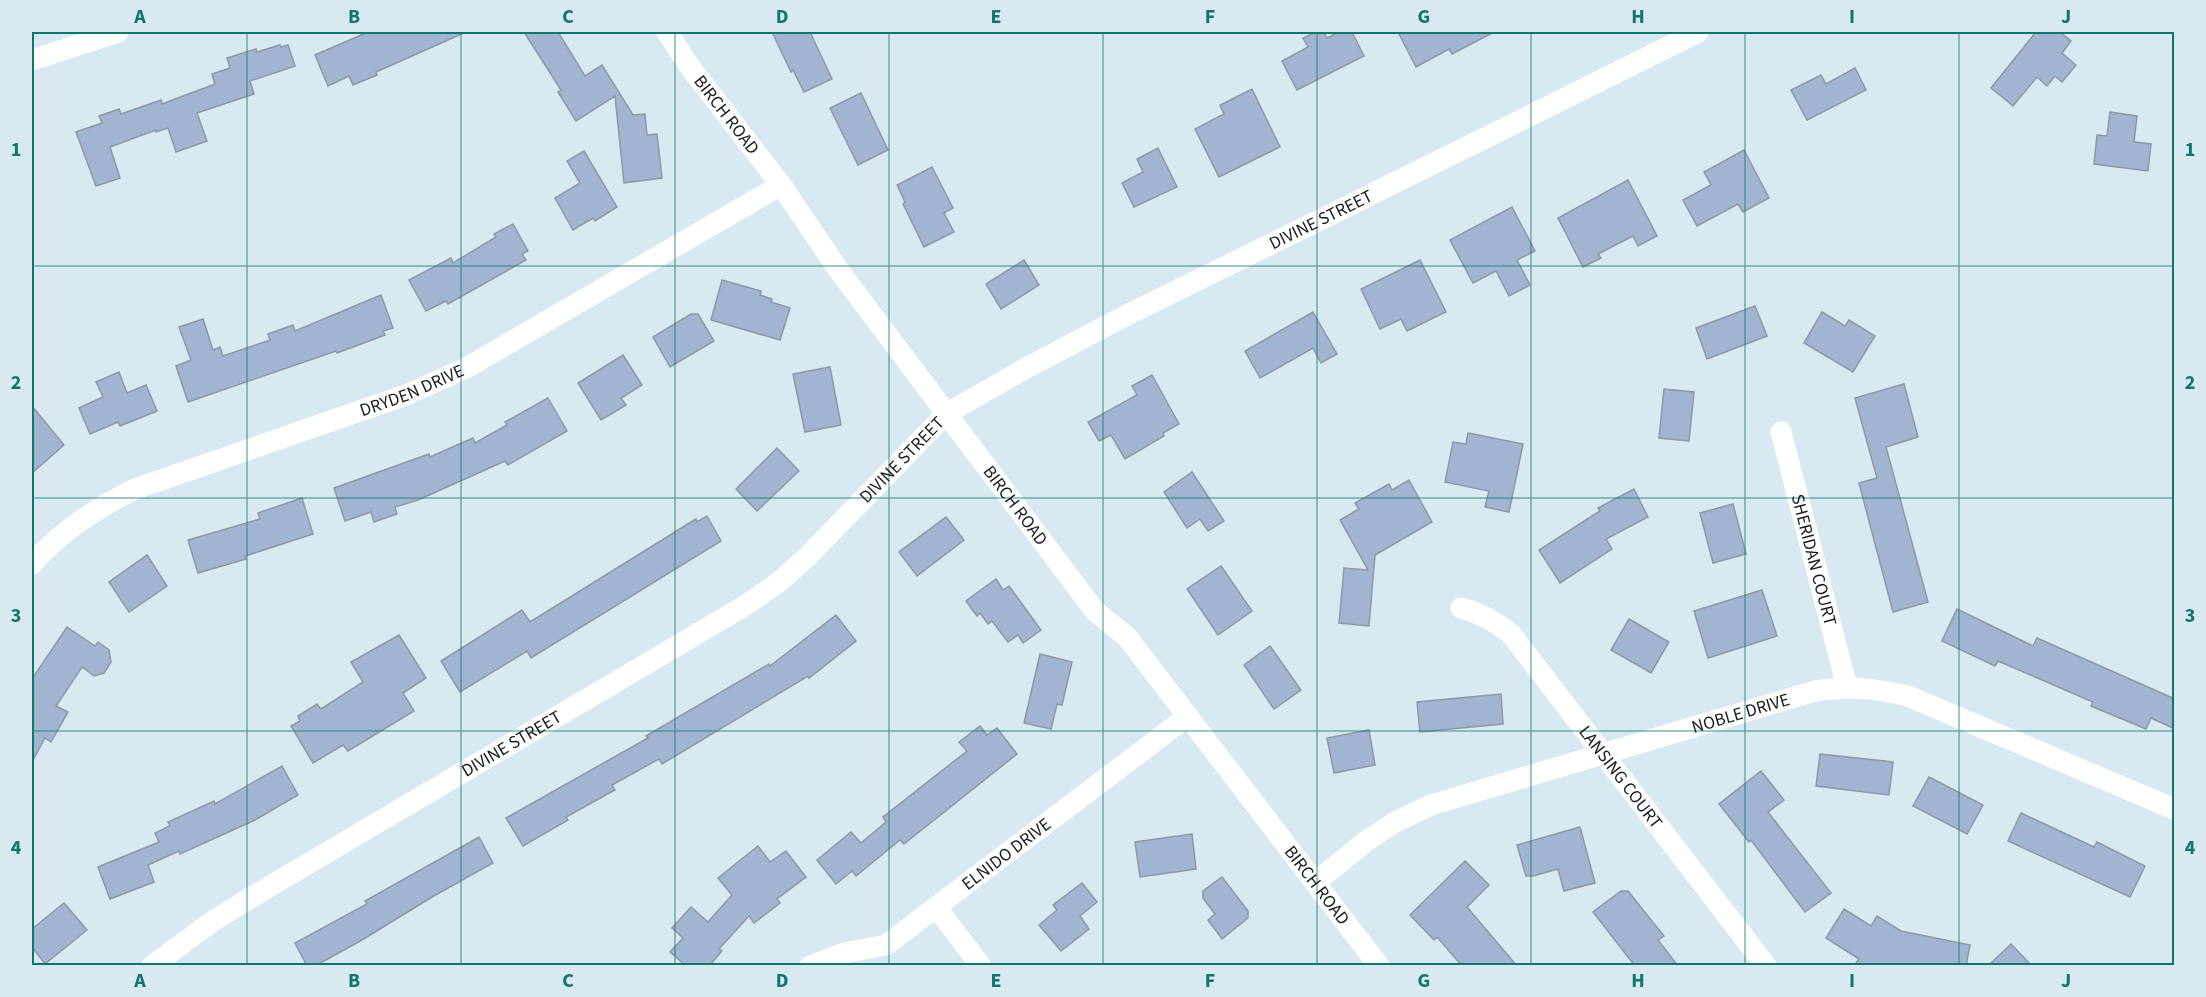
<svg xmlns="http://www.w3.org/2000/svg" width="2206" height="997" viewBox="0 0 2206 997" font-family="'Source Sans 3',sans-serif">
<rect width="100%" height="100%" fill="#d8e9f1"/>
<g fill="#a1b5d3" stroke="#8f97a4" stroke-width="1.5">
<polygon points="368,32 466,32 376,72 377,75 353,85 349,76 328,86 315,55"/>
<polygon points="524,32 558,32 585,76 602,65 633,115 645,114 647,135 657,134 662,178 624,183 615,96 576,121 558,92 561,90"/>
<polygon points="772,32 810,32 832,79 804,92 793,70 791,72"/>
<polygon points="1316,32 1324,32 1327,38 1339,32 1352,32 1364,56 1297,90 1282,61 1308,47 1303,38"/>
<polygon points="1398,32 1494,32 1452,54 1449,49 1416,67"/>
<polygon points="2036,32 2060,32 2071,41 2062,53 2076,65 2062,82 2055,76 2047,86 2037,77 2013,106 1991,88"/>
<polygon points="280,45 281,47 288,45 295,66 250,81 254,94 197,113 207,141 176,152 168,128 156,132 156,130 110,147 120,178 96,186 76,132 102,123 99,116 119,109 121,114 161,100 162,104 215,84 212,74 230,68 227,58 256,49 257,52"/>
<polygon points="1855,68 1866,90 1807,120 1791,90 1821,75 1826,84"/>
<polygon points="1252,89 1280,147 1219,177 1195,129 1224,114 1220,105"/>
<polygon points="861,93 888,150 858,165 830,108"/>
<polygon points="2110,112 2137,116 2134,142 2151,144 2148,171 2094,164 2097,135 2107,136"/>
<polygon points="1158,148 1177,187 1134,207 1122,183 1143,172 1137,159"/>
<polygon points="1744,150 1769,198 1743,212 1738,204 1697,226 1683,200 1711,185 1704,172"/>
<polygon points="584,151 617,207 595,221 593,218 573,230 555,198 580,183 567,161"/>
<polygon points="932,167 953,208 944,213 954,232 924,247 903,204 905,202 897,185"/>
<polygon points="1628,180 1657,236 1638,246 1633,236 1598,254 1601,258 1583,267 1558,218"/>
<polygon points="1512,207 1535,251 1517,260 1530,285 1509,296 1496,271 1473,283 1450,240"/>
<polygon points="513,224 528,251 522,254 526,260 448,304 446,301 426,311 409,280 451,258 453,263 496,237 494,234"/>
<polygon points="1024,260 1039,285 1001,309 986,284"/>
<polygon points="1420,260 1446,312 1407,331 1401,319 1380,329 1361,289"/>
<polygon points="722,280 761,291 760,295 772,299 771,302 790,308 780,340 711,320"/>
<polygon points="381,295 393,328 383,331 385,335 337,353 336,351 188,402 176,366 191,360 179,327 203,319 213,350 220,347 223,356 270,340 268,334 293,325 295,331"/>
<polygon points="1755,306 1767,336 1707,359 1696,328"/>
<polygon points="1313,312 1337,354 1321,363 1313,348 1260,378 1245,351"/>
<polygon points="1822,312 1845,326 1849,320 1875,336 1853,372 1804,343"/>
<polygon points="691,314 698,314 714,341 670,367 653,337"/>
<polygon points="623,355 642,385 621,398 626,405 601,420 578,383"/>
<polygon points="830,367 841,425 805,432 793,374"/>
<polygon points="119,372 127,393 146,385 157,411 120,426 118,422 90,434 79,408 103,397 96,382"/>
<polygon points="1152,375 1179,424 1163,433 1164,436 1125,459 1111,435 1099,441 1088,422 1137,395 1132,386"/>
<polygon points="1904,384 1918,437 1886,447 1928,602 1893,612 1859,483 1877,478 1855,398"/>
<polygon points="1664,389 1694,392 1689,441 1659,438"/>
<polygon points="548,398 567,431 508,465 505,461 418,500 395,507 397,514 374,522 371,512 345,521 334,488 429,454 430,457 473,438 475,443 507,425 505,422"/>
<polygon points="32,406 64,445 32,473"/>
<polygon points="1468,433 1523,444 1509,512 1485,507 1489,491 1445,482 1453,442 1466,444"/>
<polygon points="777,448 799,471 757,511 736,489"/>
<polygon points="1192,472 1224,521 1208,531 1200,519 1187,528 1164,492"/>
<polygon points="1409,480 1432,522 1375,555 1369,626 1339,623 1344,568 1368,570 1340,520 1359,509 1355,503 1389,484 1392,490"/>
<polygon points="1634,489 1648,517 1606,539 1612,549 1560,583 1539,550 1600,511 1598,508"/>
<polygon points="302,498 313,534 245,556 246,559 198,573 188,540 260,519 258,513"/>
<polygon points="1733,504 1746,554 1713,563 1700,513"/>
<polygon points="707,516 721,541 531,658 527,651 460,692 441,661 522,610 530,622 696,519 697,522"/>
<polygon points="946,517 964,540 917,576 899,552"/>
<polygon points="147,555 167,586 129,612 109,582"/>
<polygon points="1221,566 1252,611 1218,635 1187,589"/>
<polygon points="996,579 1003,590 1009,586 1041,630 1023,643 1018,635 1008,642 992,621 988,624 980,613 977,616 966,601"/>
<polygon points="1762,590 1777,636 1708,658 1694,611"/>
<polygon points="1957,609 2033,646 2037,638 2175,699 2175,729 2151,718 2146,729 2091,706 2093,702 1998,661 1995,666 1942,641"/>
<polygon points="836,615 856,641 809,678 808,676 662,764 659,759 612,785 615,790 566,817 568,820 523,846 506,818 648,738 646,736 769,664 770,666"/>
<polygon points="1629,619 1669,642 1651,673 1611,650"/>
<polygon points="67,627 95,646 98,642 109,650 111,662 104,673 94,676 82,667 56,706 68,712 51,742 45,738 32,762 32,679"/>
<polygon points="399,635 426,678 403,693 414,711 348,751 343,745 313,763 291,726 300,721 298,716 317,704 321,709 363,682 351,662"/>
<polygon points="1270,646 1301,690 1274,709 1244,665"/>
<polygon points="1040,654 1072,662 1062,705 1057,704 1051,729 1024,723"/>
<polygon points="1501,694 1503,724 1420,732 1417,702"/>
<polygon points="980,726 987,735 997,728 1017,754 904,844 900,840 856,876 852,871 836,884 817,860 851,832 861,843 886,822 883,817 967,751 959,742"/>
<polygon points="1369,730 1375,765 1334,773 1327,738"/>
<polygon points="1820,754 1893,762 1889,795 1816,786"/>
<polygon points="282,766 298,795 255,820 180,854 179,851 148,865 154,882 110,899 98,867 159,842 155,833 170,826 168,822 214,801 215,804"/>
<polygon points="1761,771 1784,800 1768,812 1831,893 1805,912 1751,840 1749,842 1719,804"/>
<polygon points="1929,777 1983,805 1967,834 1913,806"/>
<polygon points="2021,813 2094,847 2097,842 2145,866 2130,897 2008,841"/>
<polygon points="1580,827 1595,883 1564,891 1558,869 1533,876 1526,876 1517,845"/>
<polygon points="1192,834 1196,869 1140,877 1135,842"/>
<polygon points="479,837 493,863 432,897 362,940 315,966 307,966 295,943 367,904 365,901"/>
<polygon points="758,846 770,862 786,851 806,877 777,899 780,903 754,923 749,916 719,949 722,951 709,966 686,966 670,952 683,938 672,928 691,907 708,922 732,895 718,878"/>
<polygon points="1465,861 1489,885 1467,907 1517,966 1462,966 1437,937 1434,940 1410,915"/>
<polygon points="1222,877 1248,911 1248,918 1222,939 1208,920 1215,914 1203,898 1203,891"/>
<polygon points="1082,883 1097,902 1080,916 1089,929 1061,951 1039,925 1057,910 1053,905"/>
<polygon points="1621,891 1628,891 1664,936 1658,940 1678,966 1635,966 1593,912"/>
<polygon points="64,903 87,930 45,964 32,947 32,929"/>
<polygon points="1844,909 1871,926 1877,916 1901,931 1970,945 1966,966 1854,966 1859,959 1826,938"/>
<polygon points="2011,944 2032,966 1988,966"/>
</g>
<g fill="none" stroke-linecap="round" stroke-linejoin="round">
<g stroke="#fff" stroke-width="21">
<path id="s1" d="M 667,32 L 690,67 L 781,185 L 840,272 L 1095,611 L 1127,637 L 1379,966"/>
<polyline points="32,60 118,32"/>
<path id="s2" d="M 1781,432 L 1847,687"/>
<path id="s3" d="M 32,564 C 61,531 96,508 135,489 L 406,395 L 466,368 L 781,185"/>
<path id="s4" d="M 1461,608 C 1480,613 1495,621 1511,634 L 1766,966"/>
<path id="s5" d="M 1316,882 L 1365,842 L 1395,822 L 1431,805 L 1815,691 C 1851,686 1872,688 1908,696 L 2174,809"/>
<polyline points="936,907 981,966"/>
<path id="s6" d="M 152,966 L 213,921 L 255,895 L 746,605 L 779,582 L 808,556 L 946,414 L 1028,367 L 1129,314 L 1338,211 L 1698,32"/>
<path id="s7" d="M 810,966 L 844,953 L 886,945 L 1188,716"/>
</g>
</g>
<path fill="none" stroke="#0f766e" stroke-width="1.5" stroke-opacity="0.55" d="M 247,32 L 247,966M 461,32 L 461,966M 675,32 L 675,966M 889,32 L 889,966M 1103,32 L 1103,966M 1317,32 L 1317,966M 1531,32 L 1531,966M 1745,32 L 1745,966M 1959,32 L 1959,966M 32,266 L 2174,266M 32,498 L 2174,498M 32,731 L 2174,731"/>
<g text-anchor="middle" stroke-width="6" stroke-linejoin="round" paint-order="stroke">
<g font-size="18" fill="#151b1e" stroke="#d8e9f1">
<text dy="6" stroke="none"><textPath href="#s1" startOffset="102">BIRCH ROAD</textPath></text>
<text dy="6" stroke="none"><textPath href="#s6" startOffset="1395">DIVINE STREET</textPath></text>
<text dy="6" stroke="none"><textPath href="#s3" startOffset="422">DRYDEN DRIVE</textPath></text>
<text dy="6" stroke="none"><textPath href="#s6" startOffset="909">DIVINE STREET</textPath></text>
<text dy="6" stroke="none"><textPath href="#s1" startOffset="588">BIRCH ROAD</textPath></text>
<text dy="6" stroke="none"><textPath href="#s2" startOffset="132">SHERIDAN COURT</textPath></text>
<text dy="6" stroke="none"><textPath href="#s5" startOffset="462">NOBLE DRIVE</textPath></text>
<text dy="6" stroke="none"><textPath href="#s6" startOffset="423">DIVINE STREET</textPath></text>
<text dy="6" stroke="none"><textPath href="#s4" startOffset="237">LANSING COURT</textPath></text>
<text dy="6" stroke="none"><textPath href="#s7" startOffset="230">ELNIDO DRIVE</textPath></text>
<text dy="6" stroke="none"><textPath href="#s1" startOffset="1074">BIRCH ROAD</textPath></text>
</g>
</g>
<rect width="2206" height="997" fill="none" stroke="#d8e9f1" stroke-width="66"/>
<rect x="33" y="33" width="2140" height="931" fill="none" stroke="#0f766e" stroke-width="2"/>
<g font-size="20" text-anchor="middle" font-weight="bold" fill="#0f766e">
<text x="140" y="23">A</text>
<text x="354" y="23">B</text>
<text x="568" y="23">C</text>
<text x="782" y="23">D</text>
<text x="996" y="23">E</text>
<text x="1210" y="23">F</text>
<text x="1424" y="23">G</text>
<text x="1638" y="23">H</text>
<text x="1852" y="23">I</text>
<text x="2066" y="23">J</text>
<text x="16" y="156">1</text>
<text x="2190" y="156">1</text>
<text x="16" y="389">2</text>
<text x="2190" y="389">2</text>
<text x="16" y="622">3</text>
<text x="2190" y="622">3</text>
<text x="16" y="854">4</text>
<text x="2190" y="854">4</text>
<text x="140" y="987">A</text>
<text x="354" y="987">B</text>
<text x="568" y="987">C</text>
<text x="782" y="987">D</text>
<text x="996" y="987">E</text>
<text x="1210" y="987">F</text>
<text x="1424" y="987">G</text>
<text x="1638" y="987">H</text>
<text x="1852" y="987">I</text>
<text x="2066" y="987">J</text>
</g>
</svg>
